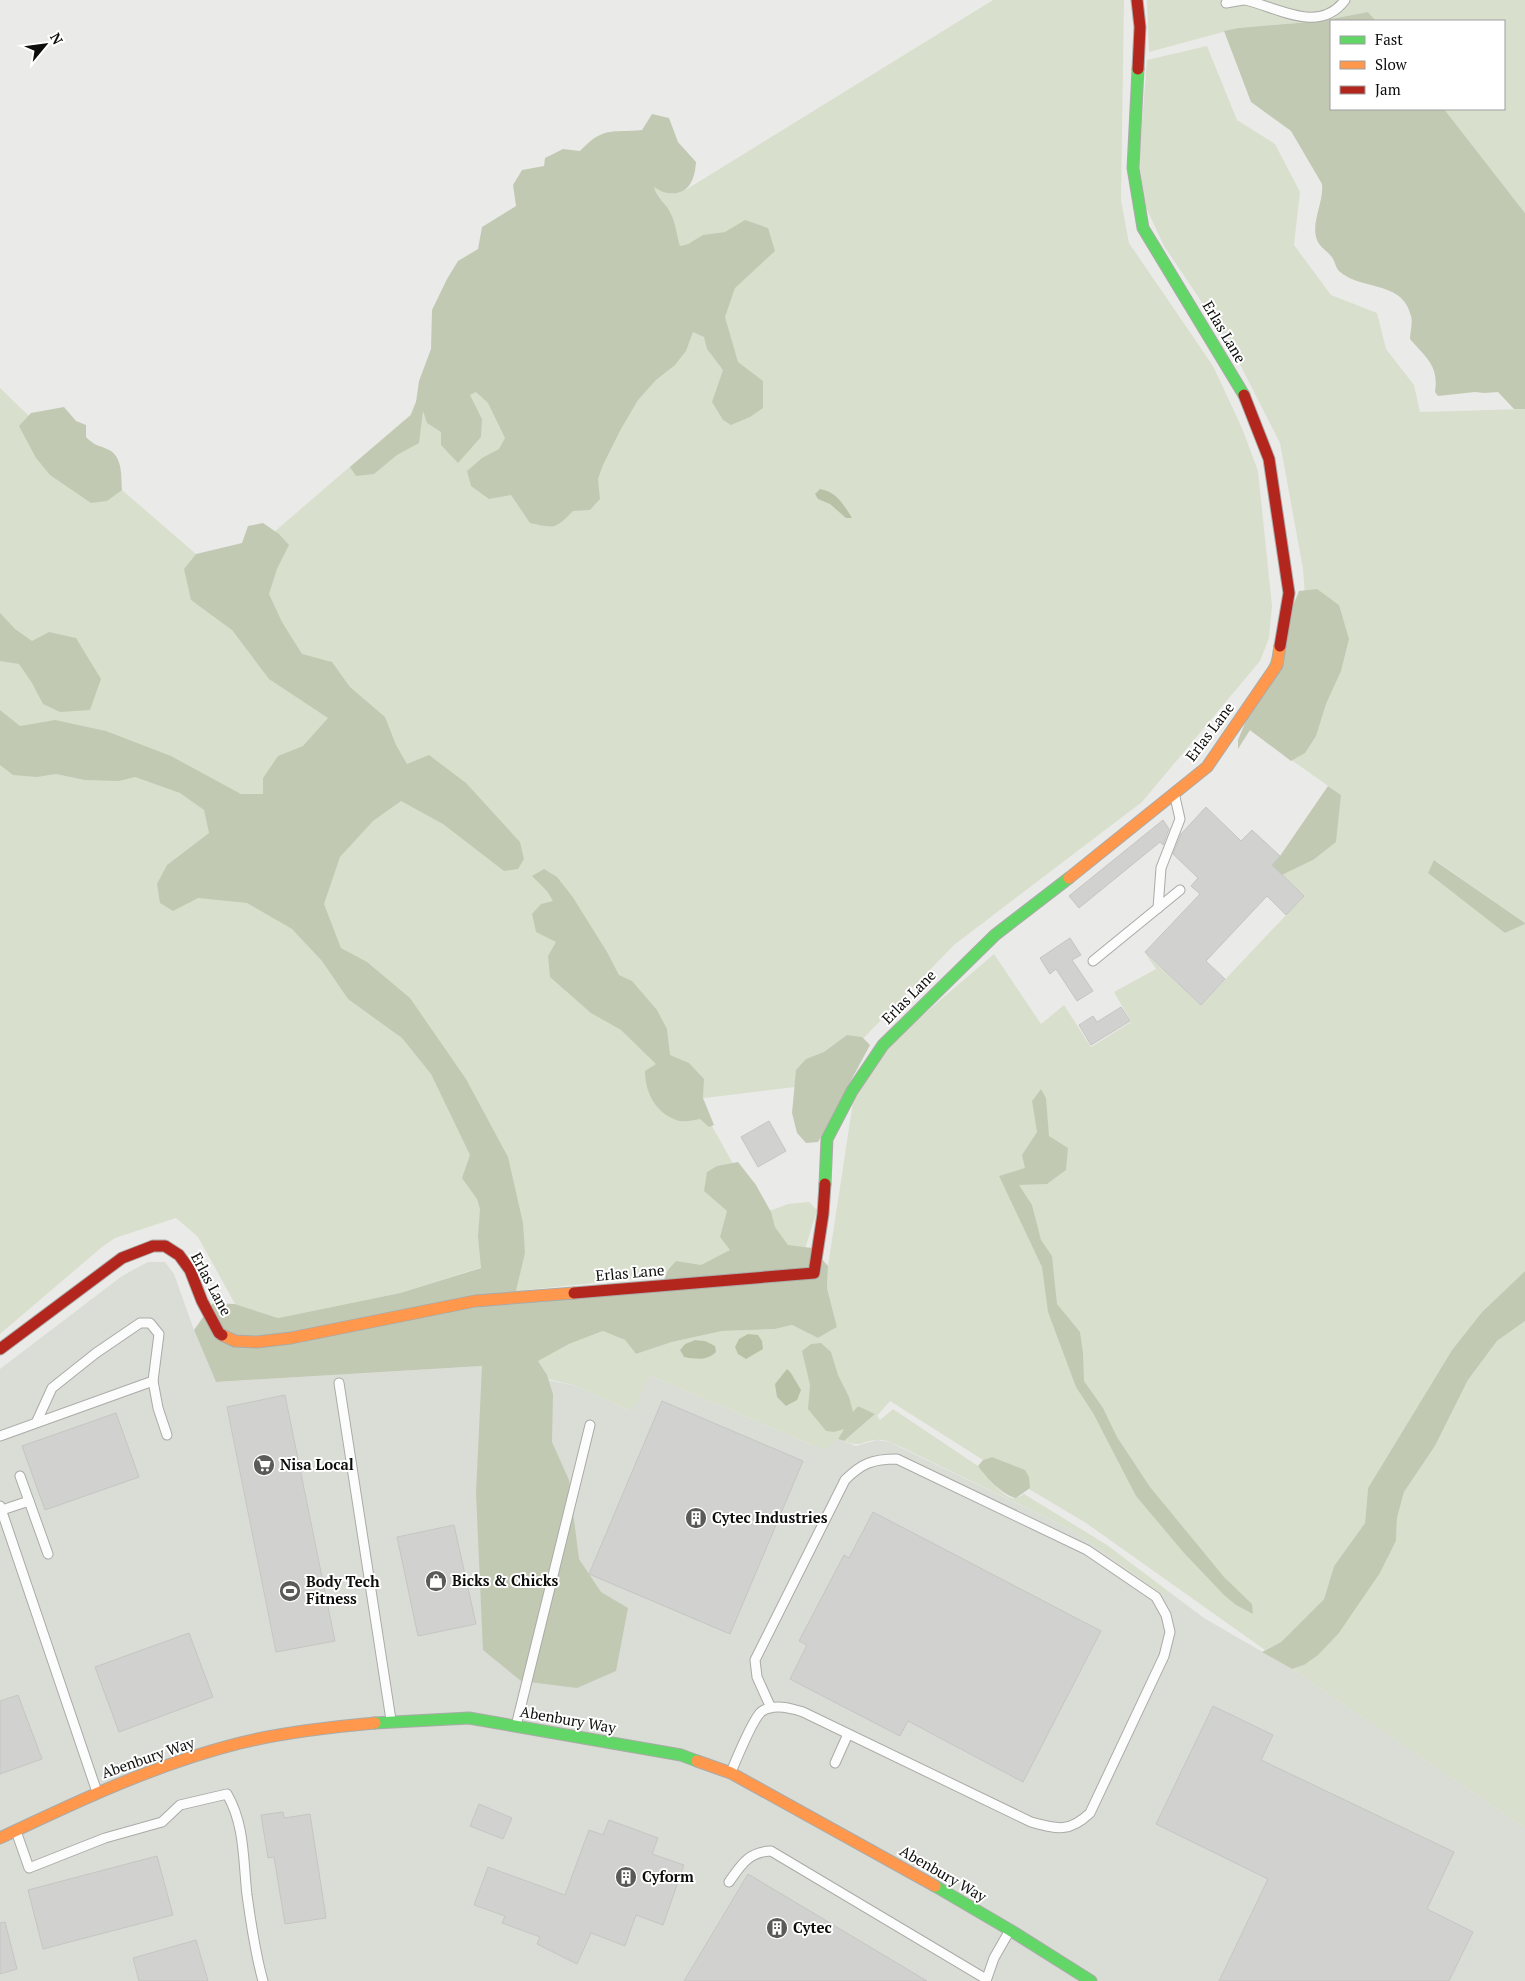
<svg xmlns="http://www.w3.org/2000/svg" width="1525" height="1981" viewBox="0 0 1525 1981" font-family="'PT Serif',serif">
<rect width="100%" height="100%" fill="#eaebe8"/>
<polygon fill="#daddd6" points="148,1262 165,1262 174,1274 194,1330 216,1382 483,1366 576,1386 628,1410 649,1375 824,1450 838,1439 856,1446 877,1440 889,1442 1074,1531 1164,1596 1168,1591 1204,1618 1292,1669 1525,1828 1525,1981 0,1981 0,1369 122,1276"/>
<g fill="#d9dfcd" fill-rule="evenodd">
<path d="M 993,0 L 1124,0 L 1121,200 L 1129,243 L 1213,366 L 1242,428 L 1258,471 L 1272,606 L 1269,638 L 1260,661 L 1142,802 L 954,945 L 819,1084 L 697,1099 L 761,1214 L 788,1204 L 809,1202 L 817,1210 L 801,1262 L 516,1291 L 514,1257 L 400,1293 L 278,1318 L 235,1304 L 198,1237 L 176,1218 L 115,1238 L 102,1247 L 0,1334 L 0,388 L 29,416 L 122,490 L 196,554 L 260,647 L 252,551 L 410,415 L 435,359 L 462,395 L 704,235 L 688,244 L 680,246 C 677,236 676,224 671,214 C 666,203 657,197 653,186 L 679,193 L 687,189 Z"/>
<polygon points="1147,0 1525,0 1525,213 1444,109 1504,109 1504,21 1376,21 1368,12 1320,21 1238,28 1149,52"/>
<path d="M 1207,46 L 1237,120 L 1275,144 L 1300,192 L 1294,245 L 1331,295 L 1377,313 L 1386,349 L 1414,385 L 1420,412 L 1525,409 L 1525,923 L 1435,860 L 1485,916 L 1505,933 L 1525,924 L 1525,1271 L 1482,1312 L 1452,1350 L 1368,1488 L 1365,1523 L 1334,1566 L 1324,1599 L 1281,1642 L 1265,1650 L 1086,1523 L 1029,1489 L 1030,1487 L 992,1457 L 983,1460 L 890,1401 L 877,1416 L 880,1420 L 893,1409 L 978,1466 C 982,1473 1002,1494 1009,1497 C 1015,1500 1019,1497 1024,1494 L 1107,1545 L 1168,1591 L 1164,1596 L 1074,1531 L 901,1447 C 893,1444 885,1439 877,1440 C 860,1441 863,1448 844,1441 L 875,1414 L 858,1406 L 838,1439 L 824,1450 L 649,1375 L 635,1406 L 628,1410 L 576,1386 L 548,1379 L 537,1361 L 569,1344 L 603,1331 L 625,1340 L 636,1354 L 672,1342 L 722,1331 L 775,1329 L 792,1325 L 818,1338 L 837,1327 L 827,1288 L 828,1266 L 854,1095 L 890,1043 L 994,954 L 1041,1024 L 1064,1005 L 1091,1047 L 1131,1022 L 1114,992 L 1156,969 L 1145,953 L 1201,1005 L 1304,896 L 1282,875 L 1313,860 L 1341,795 L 1249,730 L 1305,597 L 1303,569 L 1280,443 L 1228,341 L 1164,246 L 1144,203 L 1139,160 L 1147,60 ZM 695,1340 L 705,1341 L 698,1359 L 684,1357 L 680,1350 L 685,1344 Z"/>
<polygon points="1525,1321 1525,1828 1292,1669 1304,1665 1339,1633 1380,1573 1396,1541 1397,1518 1404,1492 1435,1446 1468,1380 1497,1341"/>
</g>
<g fill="#c2c9b3">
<path d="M 1368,12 L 1376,21 L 1331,21 L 1331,109 L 1444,109 L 1525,213 L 1525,409 L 1514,409 L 1498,392 L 1484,393 L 1475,392 L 1438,396 L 1435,392 C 1439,365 1426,358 1410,339 C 1410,332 1413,322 1411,316 C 1403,280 1361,291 1339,271 C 1335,267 1335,259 1330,255 C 1325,249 1318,246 1316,237 C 1312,220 1324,201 1322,184 L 1291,131 L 1251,102 L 1224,31 L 1238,28 L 1320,21 Z"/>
<path d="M 652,114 L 669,118 L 678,142 L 696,162 C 695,179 689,196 668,193 C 663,193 658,189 654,187 C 657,198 667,204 671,214 C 676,224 677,236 680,246 L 688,244 L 703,235 L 725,232 L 745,220 L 768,228 L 775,251 L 735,288 L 725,317 L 738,362 L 763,381 L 763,408 L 750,417 L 731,425 L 723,420 L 712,402 L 723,370 L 707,349 L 704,337 L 693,332 L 686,351 L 675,365 L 656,380 L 638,400 L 621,429 L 603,465 L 598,479 L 600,499 L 590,510 L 573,511 C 555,530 554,528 530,523 L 511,495 L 489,499 L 471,486 L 467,471 L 482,458 L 499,449 L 505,438 L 488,403 L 476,392 L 470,395 L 482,419 L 481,437 L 458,463 L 441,445 L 441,432 L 427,423 L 423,411 L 419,443 L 397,455 L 374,474 L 356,476 L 350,467 L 411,415 L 416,402 L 419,381 L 431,349 L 432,310 L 447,279 L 458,261 L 478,249 L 482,227 L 516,206 L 513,185 L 522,170 L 544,166 L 545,158 L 563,149 L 580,151 C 604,126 610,133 642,130 Z"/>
<path d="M 64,407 L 76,421 L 86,425 L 86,437 C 97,448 101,445 111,451 C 123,460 121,477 122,490 L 107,501 L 91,503 L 50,475 L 36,458 L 19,426 L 31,413 Z"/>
<polygon points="263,523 279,534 289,545 277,569 269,594 282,622 302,654 332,662 350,687 385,717 396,745 407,764 429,755 466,783 520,842 524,859 518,869 504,871 443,824 401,801 373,821 340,857 324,904 341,948 367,962 410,998 466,1079 508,1157 523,1223 525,1253 516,1291 663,1282 668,1270 676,1261 701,1265 730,1250 720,1237 727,1211 704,1191 707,1172 717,1166 738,1162 756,1185 771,1212 775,1227 788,1245 812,1248 828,1266 827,1288 837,1327 818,1338 792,1325 775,1329 722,1331 672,1342 636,1354 625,1340 603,1331 569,1344 538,1361 547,1375 553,1394 552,1442 569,1480 579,1559 601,1592 628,1608 616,1671 577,1688 521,1681 483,1650 476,1493 482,1366 216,1382 194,1330 213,1303 235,1304 278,1318 400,1293 481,1268 478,1236 480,1209 477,1199 462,1178 470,1155 431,1074 402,1038 348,999 322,961 292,929 247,903 198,898 173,911 160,903 157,884 167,865 209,833 204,810 180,793 135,777 119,781 85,780 56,774 37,777 13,775 0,765 0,710 20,726 55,720 106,731 171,756 241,794 263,794 263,778 278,756 303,746 328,718 269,679 232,630 191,600 184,569 196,554 242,543 248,526"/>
<polygon points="1317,589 1339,605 1349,639 1341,671 1326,704 1316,736 1305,753 1291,761 1250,730 1238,749 1238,740 1299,591"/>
<polygon points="0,613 15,629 32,641 49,632 76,638 101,679 90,710 60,712 43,704 32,683 19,664 0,661"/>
<polygon points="1328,786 1341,795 1336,842 1313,860 1282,875 1272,865 1280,856"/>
<polygon points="1434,860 1525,923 1525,924 1505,933 1428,873"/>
<path d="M 544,869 L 557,877 L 572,896 L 607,952 L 619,975 L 632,981 L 657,1010 L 667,1029 L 670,1055 L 689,1063 L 704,1079 L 703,1098 L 714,1125 L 709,1127 L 700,1119 C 693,1120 683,1123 676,1120 C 655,1112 645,1092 645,1071 L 656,1064 L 621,1030 L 591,1013 L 550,977 L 548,956 L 556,942 L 536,932 L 532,914 L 541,904 L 553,901 L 547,891 L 532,876 Z"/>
<polygon points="847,1035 862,1037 870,1045 818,1142 806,1143 797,1133 792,1113 796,1070 806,1059 824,1052"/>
<polygon points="1041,1089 1046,1098 1049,1136 1068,1148 1066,1170 1047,1184 1019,1185 1032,1205 1041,1240 1052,1256 1057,1304 1080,1332 1083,1353 1084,1381 1103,1408 1117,1437 1150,1487 1224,1577 1252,1604 1253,1614 1236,1605 1225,1596 1184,1553 1136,1496 1093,1413 1076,1387 1048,1312 1042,1267 999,1176 1025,1168 1022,1155 1037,1132 1032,1101"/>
<polygon points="1525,1271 1525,1321 1497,1341 1468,1380 1435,1446 1404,1492 1397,1518 1396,1541 1380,1573 1339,1633 1318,1655 1304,1665 1292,1669 1262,1652 1281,1642 1324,1599 1334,1566 1365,1523 1368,1488 1452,1350 1482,1312"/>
<polygon points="821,1343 831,1352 838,1375 849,1397 853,1412 858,1406 875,1414 844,1441 838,1439 844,1429 834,1432 826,1431 808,1409 810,1385 802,1351 811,1344"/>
<path d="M 992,1457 L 1025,1470 L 1029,1477 L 1030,1488 L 1016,1498 C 1004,1496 985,1477 978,1466 L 983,1460 Z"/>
</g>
<g fill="#b8c1a6">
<path d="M 820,489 C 837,492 843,504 852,518 L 846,518 L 830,504 L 818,499 L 815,494 Z"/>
<polygon points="748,1334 758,1335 762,1341 763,1349 746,1359 738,1354 735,1347 739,1339"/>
<path d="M 695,1340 L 705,1341 L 715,1346 L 716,1352 C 707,1361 695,1359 684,1357 L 680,1350 L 685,1344 Z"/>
<polygon points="787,1369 791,1373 801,1390 797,1400 786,1406 777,1397 775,1384"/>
</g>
<g fill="#d1d2d0" stroke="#c5c6c3">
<polygon points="1206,807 1241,841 1252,830 1280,856 1272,865 1304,896 1286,915 1267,896 1206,961 1225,979 1201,1005 1145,952 1200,894 1191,886 1198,878 1173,854 1181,834"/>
<polygon points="1163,820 1169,829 1163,845 1160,842 1079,908 1069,896"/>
<polygon points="1070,938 1081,955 1072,960 1093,991 1077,1001 1056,969 1050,974 1040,958"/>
<polygon points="1121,1007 1130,1021 1091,1045 1079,1025 1093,1016 1097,1022"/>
<polygon points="769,1121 786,1151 758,1167 741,1137"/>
<polygon points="285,1395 335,1641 276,1652 227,1407"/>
<polygon points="662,1401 803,1461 730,1634 589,1574"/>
<polygon points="116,1413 139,1477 45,1510 22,1446"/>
<polygon points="873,1512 1101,1631 1023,1782 908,1721 900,1736 790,1679 807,1645 799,1641 844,1555 849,1558"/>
<polygon points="454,1525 476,1624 418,1636 397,1537"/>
<polygon points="189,1633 213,1697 119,1732 95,1667"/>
<polygon points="18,1695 42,1759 0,1774 0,1701"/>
<polygon points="1213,1706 1273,1735 1261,1760 1454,1852 1427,1909 1473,1932 1449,1981 1219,1981 1268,1879 1156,1824"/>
<polygon points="479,1804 512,1818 503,1839 470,1826"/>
<polygon points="283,1812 284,1818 310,1814 326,1918 285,1924 274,1857 268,1858 261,1815"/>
<polygon points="609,1820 658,1838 652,1854 684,1865 663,1925 636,1915 625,1946 591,1933 577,1964 537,1944 540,1937 502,1923 505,1916 474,1905 488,1867 565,1895 589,1830 603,1835"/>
<polygon points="157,1856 173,1915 43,1949 28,1890"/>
<polygon points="748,1874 927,1981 684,1981"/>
<polygon points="5,1922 17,1969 0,1974 0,1923"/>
<polygon points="196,1940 208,1981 139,1981 133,1958"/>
</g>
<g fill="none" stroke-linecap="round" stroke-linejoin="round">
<g stroke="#aaaba8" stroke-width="11">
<g id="lane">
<path d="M 1245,0 C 1277,7 1319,35 1345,0"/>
<polyline points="1226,3 1243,0"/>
<polyline points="1158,908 1161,868 1180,819 1175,797"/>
<polyline points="1093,961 1180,890"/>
<polyline points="153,1381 158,1408 167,1435"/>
<polyline points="339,1383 391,1720"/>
<polyline points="0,1436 153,1381 159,1334 150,1323 140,1323 96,1353 52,1388 36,1423"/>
<polyline points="20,1476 29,1501"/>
<polyline points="0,1506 97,1792"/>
<polyline points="2,1510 29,1501 48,1554"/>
<polyline points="516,1726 590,1425"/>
<polyline points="835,1763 848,1734"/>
<path d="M 731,1772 C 736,1760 753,1719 761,1712 C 773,1703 791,1708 803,1712 L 1031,1822 C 1057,1829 1069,1833 1090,1813 L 1164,1656 L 1170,1632 L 1166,1615 L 1156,1597 L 1087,1550 L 897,1459 C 873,1459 862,1463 845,1480 L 755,1660 L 757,1677 L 771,1708"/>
<path d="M 16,1831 L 29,1868 L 105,1838 L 162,1822 L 180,1805 L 227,1794 C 245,1825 243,1860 247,1895 C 251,1924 255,1953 263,1981"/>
<path d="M 729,1882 C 741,1865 748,1852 771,1851 L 986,1979"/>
<polyline points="986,1981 994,1958 1010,1930"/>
</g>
</g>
<g stroke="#aaaba8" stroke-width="13">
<g id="fast">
<polyline points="1138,69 1133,168 1143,228 1244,395"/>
<polyline points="825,1184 827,1139 852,1091 883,1045 995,935 1069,878"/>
<polyline points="375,1723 469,1718 681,1755 697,1761"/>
<polyline points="935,1886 1010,1930 1091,1981"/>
</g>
</g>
<g stroke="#aaaba8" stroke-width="13">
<g id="slow">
<polyline points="1069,878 1207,767 1277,665 1280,646"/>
<polyline points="222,1335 235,1341 257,1342 291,1338 475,1301 574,1293"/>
<polyline points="697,1761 731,1773 935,1886"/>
<path d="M 0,1838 C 78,1801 156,1764 240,1743 C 284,1732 330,1727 375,1723"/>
</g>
</g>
<g stroke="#aaaba8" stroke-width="13">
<g id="jam">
<polyline points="1137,0 1140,27 1138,69"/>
<polyline points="1244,395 1269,459 1289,593 1280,646"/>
<polyline points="574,1293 814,1273 823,1214 825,1184"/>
<polyline points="0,1349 122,1258 153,1246 165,1246 179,1255 190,1270 202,1301 219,1333 222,1335"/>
</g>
</g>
<use href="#lane" stroke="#fcfcfc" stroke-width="9"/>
<use href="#fast" stroke="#63d668" stroke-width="11"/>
<use href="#slow" stroke="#ff974d" stroke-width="11"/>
<use href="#jam" stroke="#b3261e" stroke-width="11"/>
</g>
<defs>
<g id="supermarket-disc" transform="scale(1.125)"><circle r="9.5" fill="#5a5b59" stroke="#fff"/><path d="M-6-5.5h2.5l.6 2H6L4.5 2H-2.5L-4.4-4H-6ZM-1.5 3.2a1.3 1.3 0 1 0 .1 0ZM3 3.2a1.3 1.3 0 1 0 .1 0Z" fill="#fff"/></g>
<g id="building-disc" transform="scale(1.125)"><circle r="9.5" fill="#5a5b59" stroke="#fff"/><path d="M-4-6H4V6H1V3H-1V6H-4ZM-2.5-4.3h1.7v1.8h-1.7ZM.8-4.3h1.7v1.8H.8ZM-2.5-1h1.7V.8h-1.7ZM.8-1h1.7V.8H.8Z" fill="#fff"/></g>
<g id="shop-disc" transform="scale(1.125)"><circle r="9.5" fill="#5a5b59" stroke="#fff"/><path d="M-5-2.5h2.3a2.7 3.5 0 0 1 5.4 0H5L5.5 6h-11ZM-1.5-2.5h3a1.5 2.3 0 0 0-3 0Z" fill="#fff"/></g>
<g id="stadium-disc" transform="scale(1.125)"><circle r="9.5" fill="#5a5b59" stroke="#fff"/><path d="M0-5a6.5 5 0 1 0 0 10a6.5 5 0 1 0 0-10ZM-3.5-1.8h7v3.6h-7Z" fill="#fff"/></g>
</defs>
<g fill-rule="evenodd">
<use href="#supermarket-disc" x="264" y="1465"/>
<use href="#building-disc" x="696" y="1518"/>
<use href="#shop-disc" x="436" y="1581"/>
<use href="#stadium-disc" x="290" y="1591"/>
<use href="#building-disc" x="626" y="1877"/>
<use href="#building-disc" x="777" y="1928"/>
</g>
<g text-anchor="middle" stroke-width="4" stroke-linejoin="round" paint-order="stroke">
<g font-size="15" fill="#0d0e0c" stroke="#fff">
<text transform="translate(1224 332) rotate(59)" y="5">Erlas Lane</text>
<text transform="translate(1210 732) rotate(-53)" y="5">Erlas Lane</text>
<text transform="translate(909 997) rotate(-45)" y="5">Erlas Lane</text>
<text transform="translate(630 1273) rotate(-5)" y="5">Erlas Lane</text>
<text transform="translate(211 1284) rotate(62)" y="5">Erlas Lane</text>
<text transform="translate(568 1720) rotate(10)" y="5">Abenbury Way</text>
<text transform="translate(148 1758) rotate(-19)" y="5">Abenbury Way</text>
<text transform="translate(943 1874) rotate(30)" y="5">Abenbury Way</text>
</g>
<g font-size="15" font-weight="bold" fill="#0d0e0c" stroke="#fff" text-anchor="start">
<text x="280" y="1470">Nisa Local</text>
<text x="712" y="1523">Cytec Industries</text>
<text x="452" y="1586">Bicks &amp; Chicks</text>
<text x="306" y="1587">Body Tech<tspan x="306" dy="17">Fitness</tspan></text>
<text x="642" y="1882">Cyform</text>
<text x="793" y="1933">Cytec</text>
</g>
</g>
<rect x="1330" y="20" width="175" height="90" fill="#ffffff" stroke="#9e9f9e"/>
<rect x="1340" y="36" width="25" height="8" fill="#63d668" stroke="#9e9f9e"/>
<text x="1375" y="45" font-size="15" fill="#0d0e0c">Fast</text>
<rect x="1340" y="61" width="25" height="8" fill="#ff974d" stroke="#9e9f9e"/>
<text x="1375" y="70" font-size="15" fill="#0d0e0c">Slow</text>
<rect x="1340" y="86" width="25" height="8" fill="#b3261e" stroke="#9e9f9e"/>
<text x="1375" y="95" font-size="15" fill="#0d0e0c">Jam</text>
<g transform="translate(45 45) rotate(61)" stroke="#ffffff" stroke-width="4" paint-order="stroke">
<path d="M0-4L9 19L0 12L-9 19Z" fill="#0d0e0c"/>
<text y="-8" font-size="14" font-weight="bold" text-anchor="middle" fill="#0d0e0c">N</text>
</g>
</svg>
